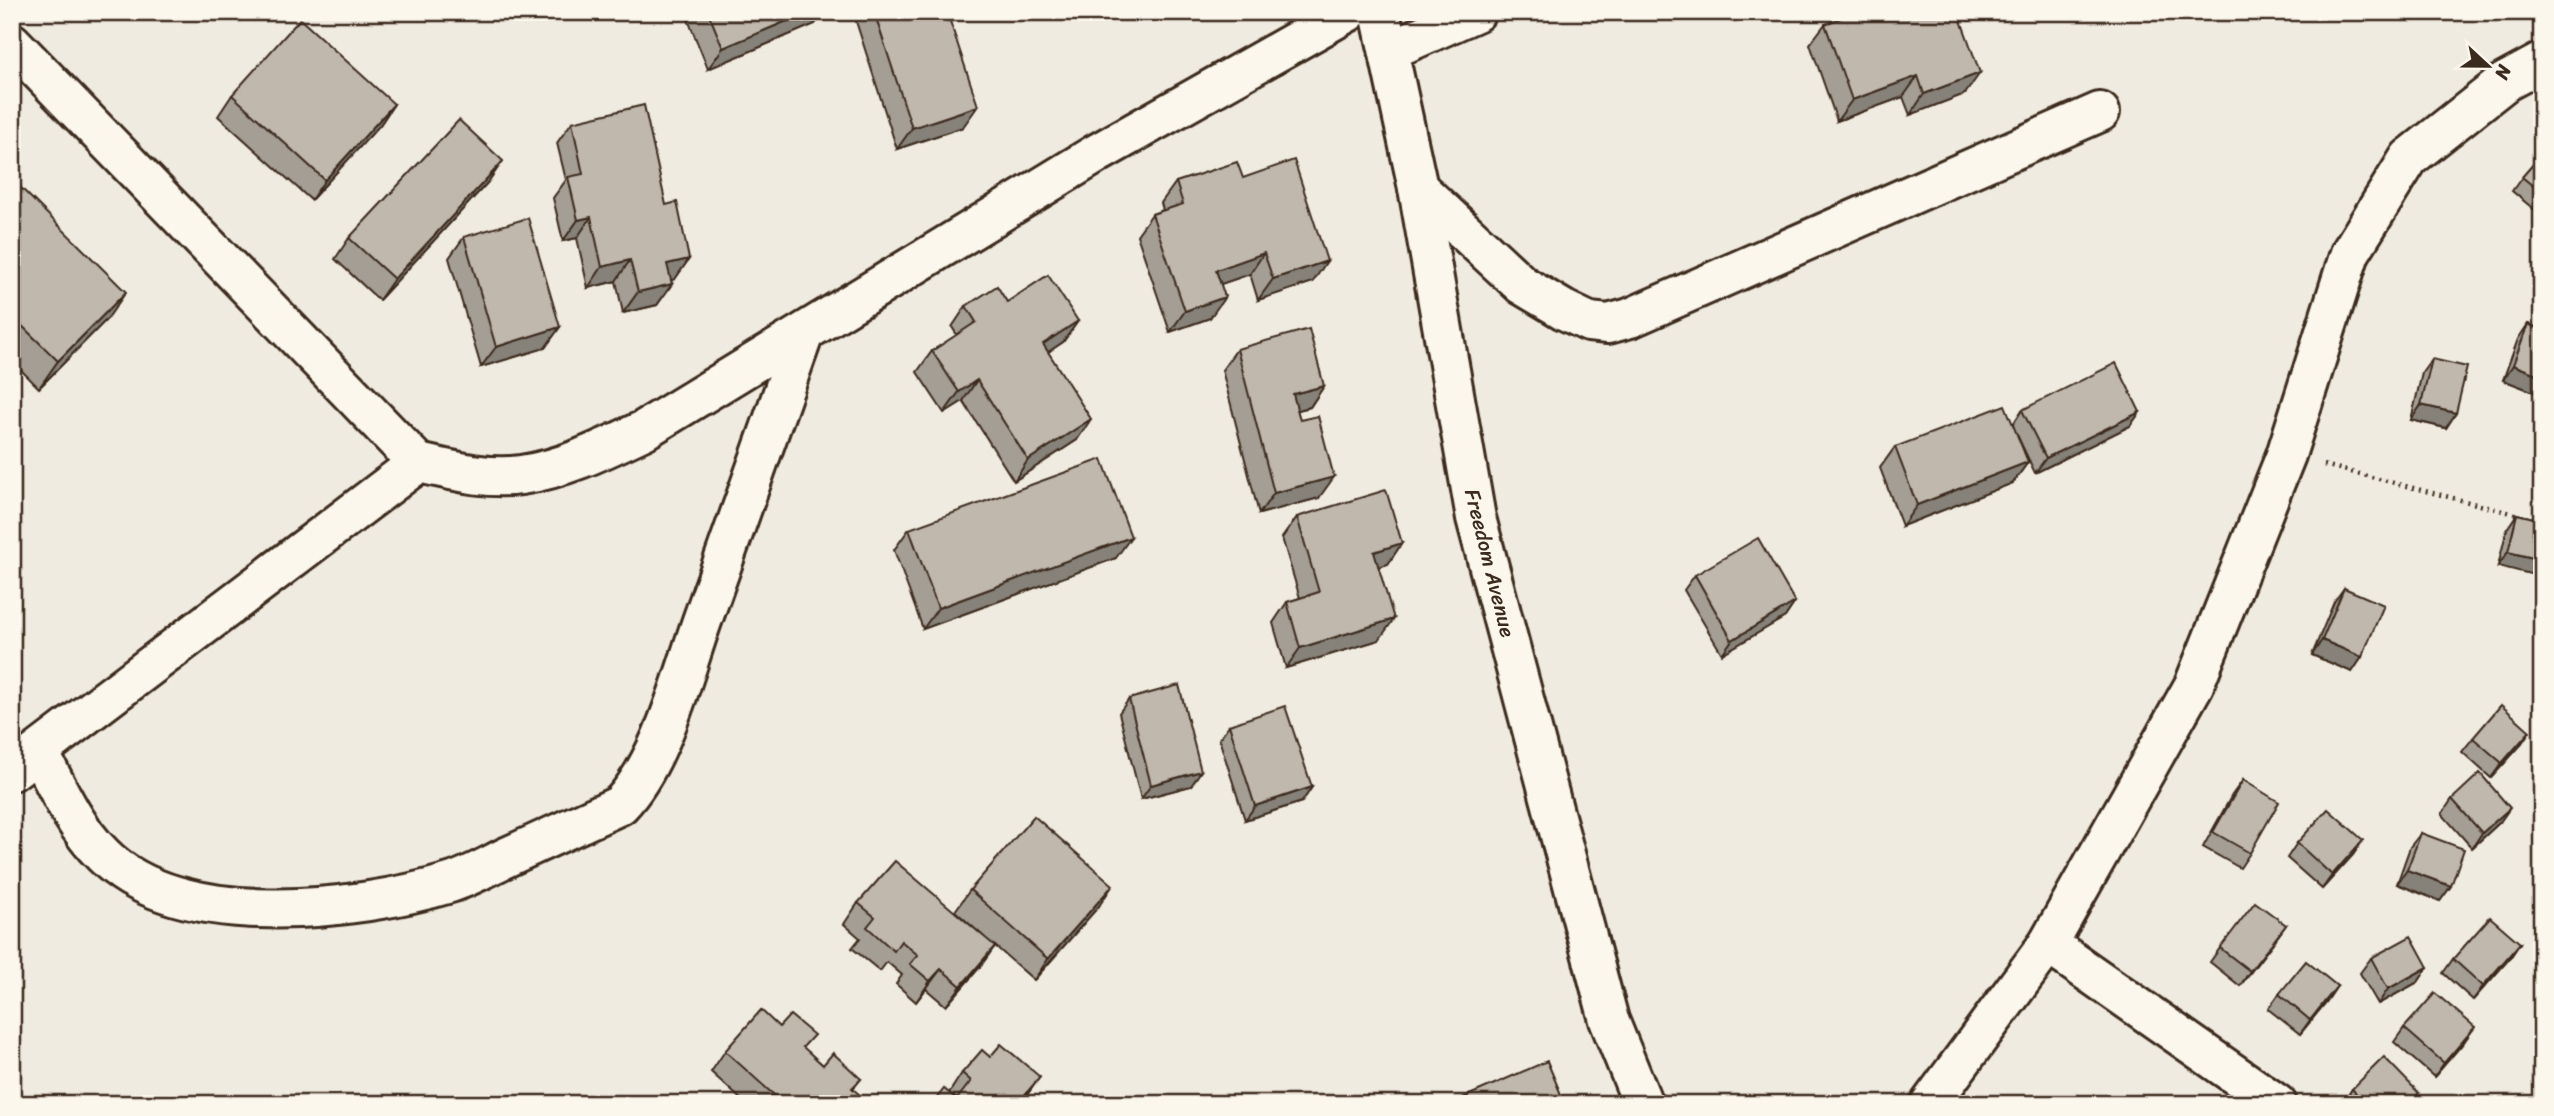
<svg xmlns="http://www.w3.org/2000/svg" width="2554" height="1116" viewBox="0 0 2554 1116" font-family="Sriracha,sans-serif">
<rect width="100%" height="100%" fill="#f0ebe0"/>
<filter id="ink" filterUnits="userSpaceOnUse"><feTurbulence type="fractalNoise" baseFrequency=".0143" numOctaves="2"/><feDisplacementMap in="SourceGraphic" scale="14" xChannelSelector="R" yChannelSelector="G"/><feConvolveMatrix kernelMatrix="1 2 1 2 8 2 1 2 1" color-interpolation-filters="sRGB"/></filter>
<g filter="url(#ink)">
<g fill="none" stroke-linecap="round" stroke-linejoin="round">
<g stroke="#3b2a1e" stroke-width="44">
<g id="minor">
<polyline points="1380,12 1418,188 1476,518 1609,1020 1643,1104"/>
<polyline points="12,43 418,463"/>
<polyline points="1390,50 1476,12"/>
<polyline points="1418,188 1522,285 1564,310 1589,322 1608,324 1630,318 2100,112"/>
<path d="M 39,752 C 58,789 74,826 103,855 C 178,932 358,911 450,883 C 470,877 490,865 509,856 C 546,839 583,822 620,805 C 662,761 682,678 702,621 C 736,525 770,429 804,333"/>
<path d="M 12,771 L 418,463 C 451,470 487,480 521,475 C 564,469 604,449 644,430 L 1096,154 L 1348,12"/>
<polyline points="2048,944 2277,1104"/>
<polyline points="1930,1104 2048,944 2194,685 2286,455 2350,253 2409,158 2505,82 2542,62"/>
</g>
</g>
<polyline stroke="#3b2a1e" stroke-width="4.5" stroke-dasharray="2 5" stroke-linecap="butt" points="2324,465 2519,515"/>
<use href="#minor" stroke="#fbf7ec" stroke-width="38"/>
</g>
<g fill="#a59e95" stroke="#3b2a1e" stroke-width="2">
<polygon points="685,12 823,12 815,24 708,69"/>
<polygon points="853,12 947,12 963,127 897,149"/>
<polygon points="1967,12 1991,12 1970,20"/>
<polygon points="1825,24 1965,94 1910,115 1903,97 1837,121 1810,44"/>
<polygon points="232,95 394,104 380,125 311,200 218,116"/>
<polygon points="572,122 666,205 689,259 675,279 671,280 672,284 657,305 623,313 616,281 588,288 577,238 563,241 553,198 566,180 557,143"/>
<polygon points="2542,154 2542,216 2512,191 2522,177"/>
<polygon points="1243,178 1313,282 1258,300 1250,274 1220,284 1210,318 1170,332 1137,235 1152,214 1163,210 1161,203 1176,182"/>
<polygon points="12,179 108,318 39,388 12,361"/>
<polygon points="488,182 379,300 335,259 349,238"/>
<polygon points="464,237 560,327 545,348 481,367 449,258"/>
<polygon points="1007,302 1078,321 1063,342 1048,352 1077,440 1014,481 963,401 944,413 917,372 932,351 957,335 952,327 966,306"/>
<polygon points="2528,324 2542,330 2542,395 2503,380 2518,339"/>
<polygon points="1237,349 1324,386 1310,407 1297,410 1319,498 1259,514 1222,370"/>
<polygon points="2432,359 2456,413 2446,428 2411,420 2422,373"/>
<polygon points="2022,410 2140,412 2130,426 2035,473 2017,435 2028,462 2013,483 1902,526 1880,468 1895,447 2013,424"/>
<polygon points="2517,514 2542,520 2498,566 2507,529"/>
<polygon points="1297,517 1402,543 1388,564 1378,567 1379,640 1286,668 1273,623 1287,602 1300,598 1282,538"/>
<polygon points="909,529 1116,558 923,629 894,550"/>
<polygon points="1695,575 1795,602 1785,617 1722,654 1684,590"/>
<polygon points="2344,588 2362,657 2352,672 2312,655 2334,602"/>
<polygon points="1129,699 1191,786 1141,799 1119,713"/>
<polygon points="1229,725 1312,787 1302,802 1245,820 1219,739"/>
<polygon points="2473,738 2520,746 2491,778 2462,752"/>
<polygon points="2243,780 2250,853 2240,868 2203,847 2232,795"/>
<polygon points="2452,799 2500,822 2472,848 2442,814"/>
<polygon points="2421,833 2451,886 2440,901 2397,884 2410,847"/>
<polygon points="2363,840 2353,855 2322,889 2287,858 2297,843"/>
<polygon points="970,890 1099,906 1034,980 995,946 980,967 946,1006 926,989 916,1002 896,984 902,975 887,962 880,971 852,948 860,938 844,924 858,903 984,937 955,911"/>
<polygon points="2286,925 2240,986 2210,962 2220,948"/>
<polygon points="2520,943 2510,958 2473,1000 2443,973 2453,959"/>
<polygon points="2371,958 2428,967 2418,982 2378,1004 2360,973"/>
<polygon points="2337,986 2327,1001 2300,1034 2268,1009 2279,994"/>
<polygon points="779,1027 823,1065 861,1079 853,1089 858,1104 746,1104 711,1072 725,1051"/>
<polygon points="2404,1028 2464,1042 2434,1077 2394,1042"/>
<polygon points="962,1073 1025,1098 932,1104 949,1093"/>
<polygon points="2352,1089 2412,1104 2342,1104"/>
</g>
<g fill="#868179" stroke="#3b2a1e" stroke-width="2">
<polygon points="808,12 823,12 815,24 708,69 723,48"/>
<polygon points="1975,12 1991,12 1970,20"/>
<polygon points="1980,73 1965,94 1910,115 1924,94"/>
<polygon points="1918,76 1903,97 1837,121 1852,100"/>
<polygon points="394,104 380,125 311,200 325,180"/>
<polygon points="978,106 963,127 897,149 912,128"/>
<polygon points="503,161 488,182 379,300 394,279"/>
<polygon points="591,217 577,238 563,241 578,220"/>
<polygon points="1264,253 1250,274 1201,291 1216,270"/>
<polygon points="689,259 675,279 653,285 667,264"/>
<polygon points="630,260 616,281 588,288 602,267"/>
<polygon points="1327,261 1313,282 1258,300 1273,279"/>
<polygon points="672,284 657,305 623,313 638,292"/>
<polygon points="126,292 108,318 39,388 58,361"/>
<polygon points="1225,297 1210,318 1170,332 1185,311"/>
<polygon points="1078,321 1063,342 1029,365 1043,344"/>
<polygon points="560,327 545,348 481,367 496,347"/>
<polygon points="2513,365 2542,376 2542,395 2503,380"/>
<polygon points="977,380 963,401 944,413 959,392"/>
<polygon points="1324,386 1310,407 1278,415 1293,394"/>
<polygon points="2421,405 2456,413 2446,428 2411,420"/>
<polygon points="2140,412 2130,426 2035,473 2046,458"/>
<polygon points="1091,419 1077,440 1014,481 1028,460"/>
<polygon points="2028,462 2013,483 1902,526 1917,505"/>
<polygon points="1334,477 1319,498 1259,514 1274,493"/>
<polygon points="1131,537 1116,558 923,629 938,608"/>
<polygon points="1402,543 1388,564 1359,573 1374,552"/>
<polygon points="2508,552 2542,560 2542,577 2498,566"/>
<polygon points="1795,602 1785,617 1722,654 1732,640"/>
<polygon points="1394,619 1379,640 1286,668 1300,648"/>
<polygon points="2322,640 2362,657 2352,672 2312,655"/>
<polygon points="2530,731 2520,746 2491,778 2502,763"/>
<polygon points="1201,771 1191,786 1141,799 1151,785"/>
<polygon points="1312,787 1302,802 1245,820 1255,806"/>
<polygon points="2510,808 2500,822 2472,848 2482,833"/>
<polygon points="2363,840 2353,855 2322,889 2332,875"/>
<polygon points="2407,870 2451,886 2440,901 2397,884"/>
<polygon points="1113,885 1099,906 1034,980 1048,959"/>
<polygon points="2286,925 2276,939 2240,986 2250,971"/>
<polygon points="2520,943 2510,958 2473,1000 2483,986"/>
<polygon points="995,946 980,967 946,1006 961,986"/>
<polygon points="2428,967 2418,982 2378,1004 2388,989"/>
<polygon points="941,969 926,989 916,1002 930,981"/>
<polygon points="2337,986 2327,1001 2300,1034 2310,1020"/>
<polygon points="2475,1027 2464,1042 2434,1077 2444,1063"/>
<polygon points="1040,1077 1025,1098 1020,1104 1017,1104"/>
</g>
<g fill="#c0b8ad" stroke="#3b2a1e" stroke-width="2">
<polygon points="708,12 808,12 723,48"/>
<polygon points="874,12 947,12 978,106 912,128"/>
<polygon points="1856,12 1958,12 1980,73 1924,94 1918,76 1852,100 1825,24"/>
<polygon points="300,19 394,104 325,180 232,95"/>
<polygon points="644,105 666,205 677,202 689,259 667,264 672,284 638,292 630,260 602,267 591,217 578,220 568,177 583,174 572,122"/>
<polygon points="459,120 503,161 394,279 349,238"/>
<polygon points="2542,154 2542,193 2522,177"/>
<polygon points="1294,160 1327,261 1273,279 1264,253 1216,270 1225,297 1185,311 1152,214 1183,204 1176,182 1237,162 1243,178"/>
<polygon points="12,179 126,292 58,361 12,316"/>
<polygon points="528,218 560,327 496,347 464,237"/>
<polygon points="1048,275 1078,321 1043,344 1091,419 1028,460 977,380 959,392 932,351 976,322 966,306 997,286 1007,302"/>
<polygon points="2528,324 2542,330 2542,376 2513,365"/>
<polygon points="1309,329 1324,386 1293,394 1300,420 1318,416 1334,477 1274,493 1237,349"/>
<polygon points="2432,359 2467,367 2456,413 2421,405"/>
<polygon points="2116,363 2140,412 2046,458 2022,410"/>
<polygon points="2005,405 2028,462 1917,505 1895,447"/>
<polygon points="1102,459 1131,537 938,608 909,529"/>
<polygon points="1386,490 1402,543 1374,552 1394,619 1300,648 1287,602 1319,592 1297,517"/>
<polygon points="2517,514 2542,520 2542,560 2508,552"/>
<polygon points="1758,538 1795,602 1732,640 1695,575"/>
<polygon points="2344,588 2384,605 2362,657 2322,640"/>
<polygon points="1179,685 1201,771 1151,785 1129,699"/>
<polygon points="2501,705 2530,731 2502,763 2473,738"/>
<polygon points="1285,706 1312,787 1255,806 1229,725"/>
<polygon points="2480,773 2510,808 2482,833 2452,799"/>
<polygon points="2243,780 2279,802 2250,853 2213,832"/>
<polygon points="2328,809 2363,840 2332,875 2297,843"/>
<polygon points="1034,816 1113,885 1048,959 970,890"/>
<polygon points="2421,833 2464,849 2451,886 2407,870"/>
<polygon points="895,861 995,946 961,986 941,969 930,981 910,964 918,955 901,941 894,951 867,927 875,917 858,903"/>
<polygon points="2255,902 2286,925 2250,971 2220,948"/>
<polygon points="2490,917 2520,943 2483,986 2453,959"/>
<polygon points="2411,936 2428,967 2388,989 2371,958"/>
<polygon points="2306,961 2337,986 2310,1020 2279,994"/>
<polygon points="2435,993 2475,1027 2444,1063 2404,1028"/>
<polygon points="761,1010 779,1027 790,1015 814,1035 803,1047 823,1065 833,1053 861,1079 852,1088 862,1097 856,1104 784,1104 725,1051"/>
<polygon points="1001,1044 1040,1077 1017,1104 932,1104 944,1089 957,1099 971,1081 962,1073 982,1050 990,1057"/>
<polygon points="2384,1057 2419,1093 2409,1104 2366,1104 2352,1089"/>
<polygon points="1547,1061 1565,1104 1449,1104"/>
</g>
</g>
<g text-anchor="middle" stroke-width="5" stroke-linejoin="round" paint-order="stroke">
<g font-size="21" fill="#3b2a1e" stroke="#fbf7ec">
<text transform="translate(1490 563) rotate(76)" y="7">Freedom Avenue</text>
</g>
</g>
<rect width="2554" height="1116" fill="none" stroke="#fbf7ec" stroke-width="42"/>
<rect x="21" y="21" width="2512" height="1074" fill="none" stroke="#3b2a1e" stroke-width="2.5" filter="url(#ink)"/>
<g transform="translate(2488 66) rotate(112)" stroke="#fbf7ec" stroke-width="5" paint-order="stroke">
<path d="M0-5L12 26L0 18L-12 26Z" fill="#3b2a1e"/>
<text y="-10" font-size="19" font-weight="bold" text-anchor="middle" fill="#3b2a1e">N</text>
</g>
</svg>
